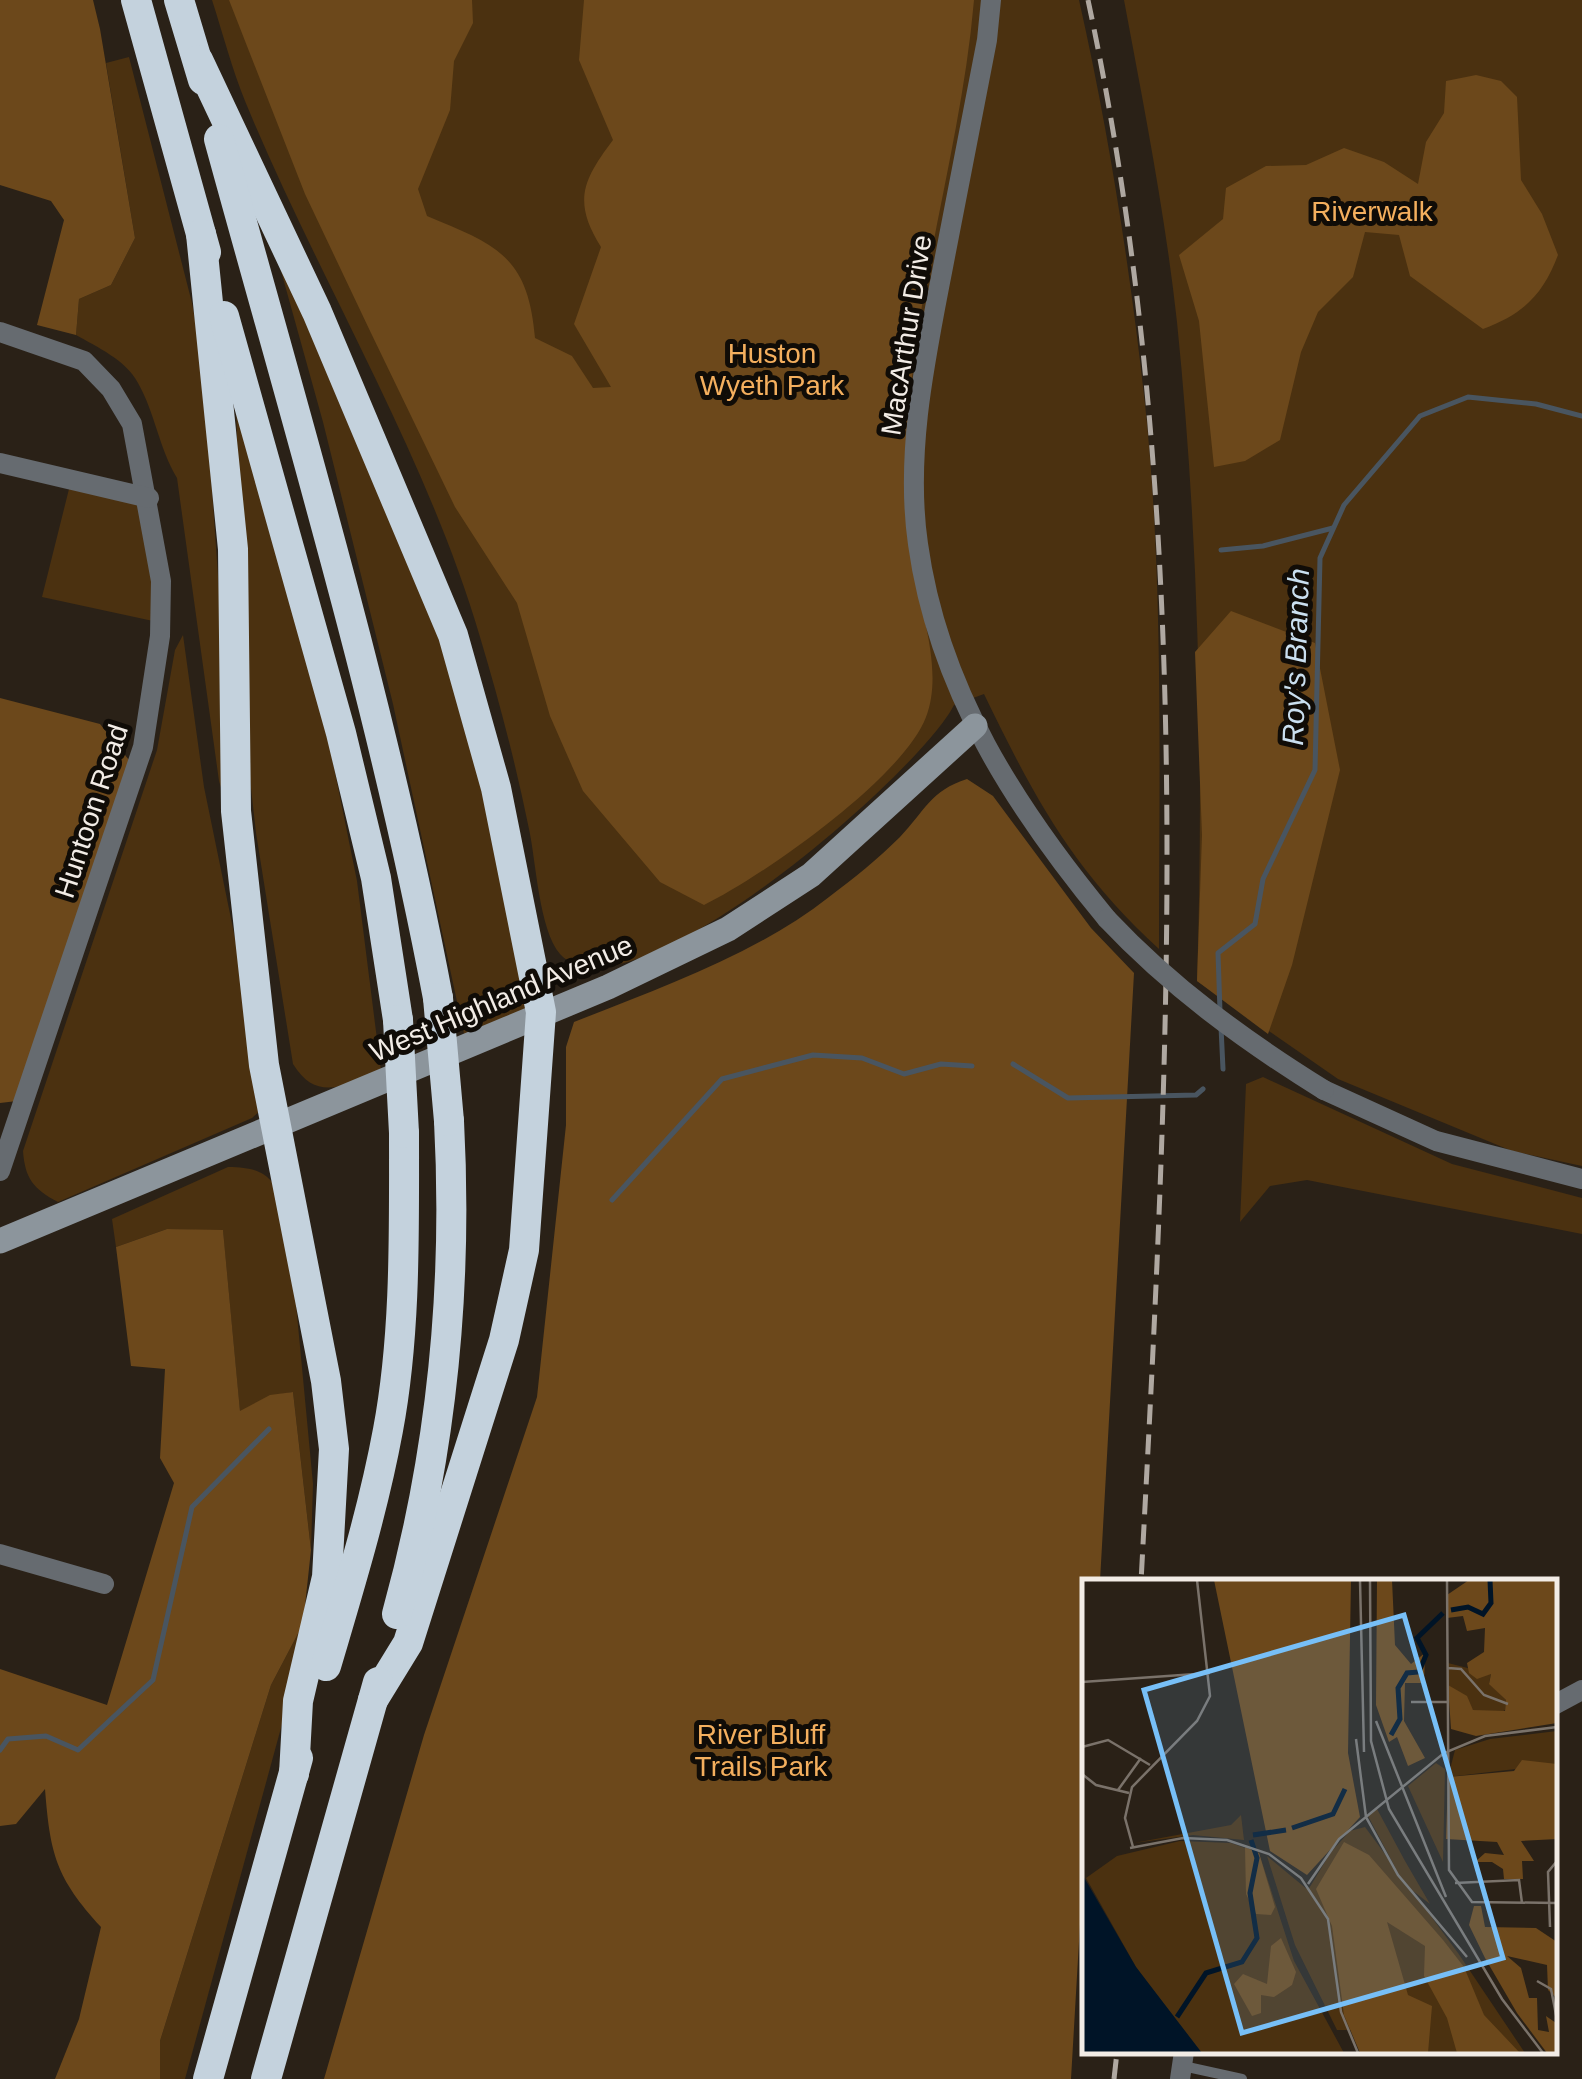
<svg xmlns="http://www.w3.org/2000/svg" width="1582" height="2079" viewBox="0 0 1582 2079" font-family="Helvetica,sans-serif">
<rect width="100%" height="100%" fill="#2a2117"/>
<g fill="#4b3110">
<path d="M 212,0 L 1079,0 C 1109,133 1130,268 1145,404 C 1164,581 1159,771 1159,949 C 1072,869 1035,799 984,694 L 954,705 C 922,771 627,1029 560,954 C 539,930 536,861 529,829 C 516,765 499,700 480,637 C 425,450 319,281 245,101 C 232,69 223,34 212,0 Z"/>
<path d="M 1124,0 L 1582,0 L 1582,1166 L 1512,1151 L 1338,1079 L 1197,981 C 1204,762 1199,539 1177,322 C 1165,213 1144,107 1124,0 Z"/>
<path d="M 129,57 L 192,303 L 204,373 L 236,837 L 219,781 L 177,478 C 159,448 155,413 138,383 C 126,360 97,347 76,335 L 79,299 L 111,285 L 135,238 L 106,63 Z"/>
<polygon points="266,217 453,624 526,1011 464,1034 393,704 323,422"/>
<path d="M 236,407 L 327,733 L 357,881 L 381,1071 C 345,1085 317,1103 293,1064 L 256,833 L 247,752 Z"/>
<polygon points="70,485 133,500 148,515 153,621 42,597"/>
<path d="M 183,635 L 204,787 L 252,1021 L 264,1107 L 252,1118 L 58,1202 C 33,1189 25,1178 23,1151 L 157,750 L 175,650 Z"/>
<polygon points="1263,1077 1452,1164 1582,1198 1582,1234 1307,1180 1270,1186 1240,1222 1246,1084"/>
<path d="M 228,1167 C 263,1167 274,1177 287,1209 L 313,1484 L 311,1550 L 293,1392 L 270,1396 L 240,1412 L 223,1231 L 167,1229 L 116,1247 L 112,1219 Z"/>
<polygon points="303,1624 296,1673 185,2079 160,2079 160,2041 271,1685"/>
</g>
<g fill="#6c481b">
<polygon points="0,0 93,0 100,29 135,238 111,285 79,299 76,335 37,325 64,220 51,201 0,185"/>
<path d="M 229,0 L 472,0 L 473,23 L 454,61 L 450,110 L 418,189 L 427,216 C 497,245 528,256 535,338 L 572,356 L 593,388 L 611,387 L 574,324 L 601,247 C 573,202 582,181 613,140 L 579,60 L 584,0 L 974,0 C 961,153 909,302 907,456 C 906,490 907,528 912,562 C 920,610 944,670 926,717 C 903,778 763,876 704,905 L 660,882 L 583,791 L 550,716 L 517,603 L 455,507 L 371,333 L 305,194 Z"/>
<path d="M 1476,75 L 1501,81 L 1517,97 L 1521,180 L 1542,214 L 1558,255 C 1543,295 1523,314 1483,329 L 1410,276 L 1399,235 L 1365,232 L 1353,277 L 1318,312 L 1301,352 L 1280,440 L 1245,461 L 1214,467 L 1199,321 L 1179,255 L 1223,219 L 1226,188 L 1266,166 L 1306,165 L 1344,148 L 1384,162 L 1418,184 L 1426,142 L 1444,113 L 1446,81 Z"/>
<polygon points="1231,611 1315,643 1340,770 1292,965 1268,1034 1197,981 1202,835 1195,652"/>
<polygon points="0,698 100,724 129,760 17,1101 0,1103"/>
<path d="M 967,779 L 993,796 L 1091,928 L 1134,973 L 1100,1581 L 1084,1582 L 1084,1856 L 1071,2079 L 324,2079 L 424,1735 L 537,1397 L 566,1125 L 566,1047 L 574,1022 C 660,988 755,955 829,897 C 853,879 879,858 900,837 C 924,812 931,790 967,779 Z"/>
<path d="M 167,1229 L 223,1230 L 240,1411 L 270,1395 L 293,1392 L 311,1550 L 303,1624 L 271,1685 L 160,2041 L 160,2079 L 55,2079 L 79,2019 L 101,1927 C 56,1878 50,1854 45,1789 L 16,1824 L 0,1826 L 0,1669 L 107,1705 L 174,1483 L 160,1458 L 165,1369 L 131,1366 L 116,1247 Z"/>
</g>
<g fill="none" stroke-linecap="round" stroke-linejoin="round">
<g stroke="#495560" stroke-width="5">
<polyline points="1221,550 1263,546 1333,528"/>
<polyline points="1220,1011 1218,953 1255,924 1263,879 1315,770 1320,558 1344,505 1420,416 1468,397 1536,404 1582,416"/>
<polyline points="1221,1027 1223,1069"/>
<polyline points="1013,1064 1068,1098 1196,1095 1203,1089"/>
<polyline points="612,1200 722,1079 813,1055 862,1058 904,1074 941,1064 972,1066"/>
<polyline points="0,1750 8,1739 46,1736 78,1750 153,1680 192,1507 269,1429"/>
</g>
<polyline stroke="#666b70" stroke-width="10" points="1183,2066 1242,2079"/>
<g stroke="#666b70" stroke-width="20">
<path d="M 991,0 L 987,40 C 972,117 957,195 942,272 C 925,360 905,454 918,544 C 938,689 1016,809 1107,919"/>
<polyline points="0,332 84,361 111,389 132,424 161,581 160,636 143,747 0,1171"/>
<polyline points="0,463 149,498"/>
<polyline points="1324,1090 1436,1141 1582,1179"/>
<polyline points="0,1554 104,1584"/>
<polyline points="1554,1705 1582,1690"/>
<polyline points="1180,2079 1184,2052"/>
</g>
<polyline stroke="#8c959c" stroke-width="25" points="0,1241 608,987 728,929 811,875 975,726"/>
<g stroke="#c4d2dd" stroke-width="30">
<polyline points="136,0 206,252"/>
<polyline points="179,0 203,80"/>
<polyline points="198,60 317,312 453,635 496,788 541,1012 524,1250 504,1340 408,1643 373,1700"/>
<path d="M 219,139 C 297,424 383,708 438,998"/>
<polyline points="201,234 233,549 236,811 264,1065 326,1381 334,1449 327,1577 298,1701 294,1774"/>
<polyline points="224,316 341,733 376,878 398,1020"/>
<path d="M 397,1614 C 442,1452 458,1289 449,1121"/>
<path d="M 326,1666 C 349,1588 373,1511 388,1430 C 406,1334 404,1231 404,1133"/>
<polyline points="208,2079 298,1758"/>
<polyline points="266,2079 378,1682"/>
</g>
<g stroke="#afa8a1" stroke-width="5" stroke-dasharray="20 10" stroke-linecap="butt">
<path d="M 1088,0 C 1199,519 1169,1056 1141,1582"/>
<polyline points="1114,2079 1117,2052"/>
</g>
<path stroke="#666b70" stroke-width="20" d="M 1107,919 C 1171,987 1245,1041 1324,1090"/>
<g stroke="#c4d2dd" stroke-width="30">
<polyline points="438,998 449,1121"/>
<polyline points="398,1020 404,1133"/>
</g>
</g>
<g text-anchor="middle" stroke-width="10" stroke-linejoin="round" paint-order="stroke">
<g font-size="28" fill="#f4af5e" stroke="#100c07">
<text x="1372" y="221">Riverwalk</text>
<text x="772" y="363">Huston<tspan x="772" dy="32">Wyeth Park</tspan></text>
<text x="761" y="1744">River Bluff<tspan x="761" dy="32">Trails Park</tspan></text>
</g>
<g font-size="28" fill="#f2ece6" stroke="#100c07">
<text transform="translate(906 335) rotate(-81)" y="10">MacArthur Drive</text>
<text transform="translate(91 811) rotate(-72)" y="10">Huntoon Road</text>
<text transform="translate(501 998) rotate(-23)" y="10">West Highland Avenue</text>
</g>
<g font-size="30" font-style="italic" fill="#cadfef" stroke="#100c07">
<text transform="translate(1296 657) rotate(-88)" y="10">Roy's Branch</text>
</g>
</g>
<g transform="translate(1082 1579)">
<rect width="475" height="475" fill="#2a2117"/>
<path d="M 366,84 L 409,95 L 407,104 L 424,121 L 423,131 L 416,136 L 391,131 L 366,106 ZM 475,152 L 475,185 L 366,198 L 373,171 L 408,160 ZM 354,184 L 363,190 L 361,283 L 326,207 ZM 295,230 L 323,282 L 348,325 L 322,305 L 286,237 ZM 159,236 L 162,261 L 111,256 L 52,264 L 149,246 ZM 283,248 L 376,374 L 443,474 L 314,474 L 313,451 L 255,451 L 213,366 L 185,277 L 226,311 L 249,273 L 268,252 ZM 98,262 L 149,264 L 177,274 L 212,382 L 262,474 L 120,474 L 110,463 L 54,388 L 4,299 L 35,277 Z" fill="#4b3110"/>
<path d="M 132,1 L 269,1 L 266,174 L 278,238 L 225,296 L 188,272 ZM 295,1 L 310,1 L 313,66 L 329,85 L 343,74 L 342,104 L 323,104 L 322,142 L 343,179 L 326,187 L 315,158 L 307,163 L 294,126 ZM 387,1 L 475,1 L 475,144 L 394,157 L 369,150 L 366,106 L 385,117 L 391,131 L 423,132 L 424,121 L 407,105 L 409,95 L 395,100 L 387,94 L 385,84 L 402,73 L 403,49 L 385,52 L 381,37 L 365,39 L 365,16 ZM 440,181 L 475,185 L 475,260 L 439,262 L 452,282 L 440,282 L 441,300 L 422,300 L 421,290 L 410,283 L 393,283 L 403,274 L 422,276 L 415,263 L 364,260 L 366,198 L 432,192 ZM 262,263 L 287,276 L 361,361 L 382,388 L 402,436 L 438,474 L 375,474 L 365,439 L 342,397 L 343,367 L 305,343 L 326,416 L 350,427 L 346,474 L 278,474 L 262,436 L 250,347 L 234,310 ZM 163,268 L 177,274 L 193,328 L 189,336 L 174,335 L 164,315 ZM 392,327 L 399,327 L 403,348 L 454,349 L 475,363 L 475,419 L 466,411 L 465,386 L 425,377 L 439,389 L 447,419 L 455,419 L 456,451 L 467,453 L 464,437 L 474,444 L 475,474 L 465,474 L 435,434 L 403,379 L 387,346 ZM 199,359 L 214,393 L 210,406 L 192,418 L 179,416 L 179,434 L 170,437 L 152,405 L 161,395 L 185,405 L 189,367 Z" fill="#6c481b"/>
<path d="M 0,295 L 54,388 L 120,474 L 0,474 Z" fill="#001427"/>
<path fill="none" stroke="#001427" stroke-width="5" d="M 369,31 L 386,28 L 401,35 L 409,24 L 408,1M 309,156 L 318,140 L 316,109 L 325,94 L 337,93 L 344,76 L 335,59 L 361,34M 210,249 L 251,235 L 263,210M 171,256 L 204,251M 95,438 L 124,394 L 160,383 L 175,359 L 168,314 L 175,279 L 169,261"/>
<path fill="none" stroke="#7a726a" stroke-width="2.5" d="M 278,1 L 282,173M 288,1 L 289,162 L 307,230 L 420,420 L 461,474M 365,1 L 367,291 L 390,323 L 475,324M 366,89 L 379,90 L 402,116 L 426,125M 0,103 L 128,94M 329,123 L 366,123M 294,142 L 364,318M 274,160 L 284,238 L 316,296 L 385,378M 0,168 L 26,161 L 68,186M 0,195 L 14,206 L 47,214M 36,211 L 59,179M 51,268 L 43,239 L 50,208 L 115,142 L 128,117 L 115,1M 48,269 L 101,259 L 145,261 L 187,275 L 219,299 L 246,340 L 259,433 L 276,474M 373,304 L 437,301 L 440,324M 226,305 L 257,260 L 362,174 L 403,157 L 475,148M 468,348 L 466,293 L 475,282M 455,402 L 469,410 L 475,441"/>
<path fill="#77bff7" fill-opacity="0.15" stroke="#77bff7" stroke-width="5" d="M 322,36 L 421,379 L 160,454 L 62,111 Z"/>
<rect width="475" height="475" fill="none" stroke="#f2ece6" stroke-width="5"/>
</g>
</svg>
